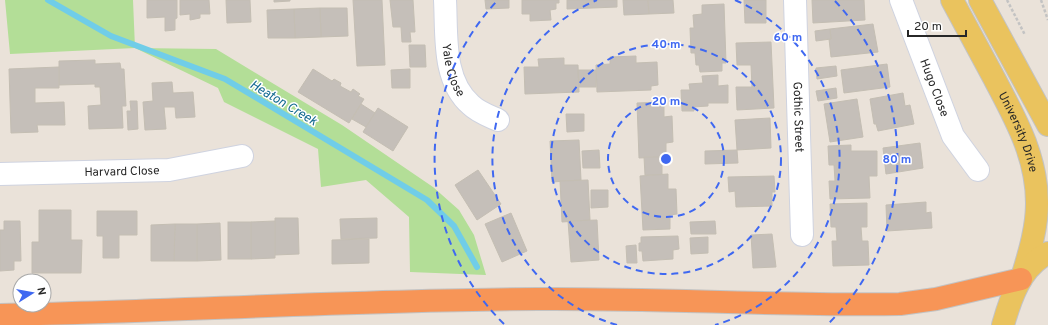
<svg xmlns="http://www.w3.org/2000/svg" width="1048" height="325" viewBox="0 0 1048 325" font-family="Overpass,sans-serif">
<rect width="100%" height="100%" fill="#eae2d9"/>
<polygon fill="#b3de97" points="5,0 133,0 135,48 216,49 342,125 433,187 459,210 474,235 486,275 410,272 409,217 366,180 321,187 318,149 224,102 218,88 135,48 10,54"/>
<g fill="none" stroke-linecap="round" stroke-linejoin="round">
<polyline stroke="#70cde8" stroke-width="6" points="48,0 111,36 225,79 427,200 454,226 477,267"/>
</g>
<g fill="#c5bfb9" stroke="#c4beb3">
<polygon points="147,0 177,0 177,18 175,19 175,30 165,31 165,17 147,18"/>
<polygon points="180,0 209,0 210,14 200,14 200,18 190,20 190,14 180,15"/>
<polygon points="226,0 250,0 251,22 227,23"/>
<polygon points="274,0 290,0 290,1 274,2"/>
<polygon points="353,0 382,0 385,65 357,66"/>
<polygon points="390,0 413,0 415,32 410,32 411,42 402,42 401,27 393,27"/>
<polygon points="485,0 509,0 509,8 486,9"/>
<polygon points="522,0 559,0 559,3 556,3 556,9 550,10 551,20 530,21 530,14 522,14"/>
<polygon points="567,0 617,0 617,7 567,9"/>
<polygon points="623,0 648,0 649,14 624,15"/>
<polygon points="648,0 673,0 674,13 649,14"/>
<polygon points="744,0 766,0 766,23 745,23"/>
<polygon points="812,0 864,0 865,20 813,23"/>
<polygon points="724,4 726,63 722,63 722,71 700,72 699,65 696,65 695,53 691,53 690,28 694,28 693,15 702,14 702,5"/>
<polygon points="320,8 347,8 348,36 321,37"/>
<polygon points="320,8 321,37 295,38 294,9"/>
<polygon points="294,9 295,38 268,38 267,10"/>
<polygon points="873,24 878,52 831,57 829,39 831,39 830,29"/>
<polygon points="830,29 831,39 816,41 815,31"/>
<polygon points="771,42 774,108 737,110 736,87 752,87 751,65 737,65 736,43"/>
<polygon points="409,45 425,45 426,67 410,67"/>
<polygon points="636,56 636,63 657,62 658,85 651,86 651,90 597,92 596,65 610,64 610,57"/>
<polygon points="564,58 564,65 578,65 579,92 525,94 524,67 539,67 538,59"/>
<polygon points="95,60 95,64 120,63 121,69 124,69 126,106 122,106 123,128 89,129 88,106 101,105 100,87 95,87 95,84 59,85 59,61"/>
<polygon points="887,64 890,87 844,93 841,70"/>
<polygon points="836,66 837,76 817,79 816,68"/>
<polygon points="59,67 59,88 35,88 35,103 64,102 65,125 37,125 38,132 11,133 9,69"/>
<polygon points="313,69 332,81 334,79 341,83 340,86 351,92 353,89 360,94 358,96 364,99 349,123 298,92"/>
<polygon points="410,69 410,88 392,88 391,70"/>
<polygon points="578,70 596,70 596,87 579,87"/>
<polygon points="718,75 718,86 728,85 728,103 708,103 708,106 693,107 694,111 682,111 681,90 690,90 689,84 703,83 702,76"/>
<polygon points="172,82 173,93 193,92 195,117 176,118 175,107 164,107 166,129 145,130 143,102 153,101 152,83"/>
<polygon points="836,88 837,98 818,101 816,91"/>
<polygon points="903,93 905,106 910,105 914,124 878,131 876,124 874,124 870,99"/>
<polygon points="857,99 863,137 830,142 824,104"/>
<polygon points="130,101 137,101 138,129 128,130 127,111 131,111"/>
<polygon points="664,102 664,117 672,116 673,142 666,143 666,157 639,158 637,103"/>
<polygon points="361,104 375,113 366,127 352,119"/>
<polygon points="378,108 408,127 393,151 363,132"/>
<polygon points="566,114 584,114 584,131 567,132"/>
<polygon points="770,118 771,148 737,150 735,120"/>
<polygon points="579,140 581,180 552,182 550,141"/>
<polygon points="920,143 923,168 886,174 883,148"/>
<polygon points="851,145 851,151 877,151 877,176 869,176 870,198 830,199 829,181 835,181 834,165 829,165 828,146"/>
<polygon points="599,150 600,168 583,168 582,151"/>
<polygon points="737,150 738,163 705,164 705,151"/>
<polygon points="644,157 662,157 662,175 645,175"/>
<polygon points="478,170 501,204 477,220 455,185"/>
<polygon points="668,174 668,189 676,189 677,214 670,215 670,229 643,230 640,176"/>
<polygon points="774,176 775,192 772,192 772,206 736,207 735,191 729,192 728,177"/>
<polygon points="588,180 590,220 562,222 560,181"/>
<polygon points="591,190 608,190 608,207 591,208"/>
<polygon points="926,202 926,213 931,212 932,228 887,231 886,205"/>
<polygon points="867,203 867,227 861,227 862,241 868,241 869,265 833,266 832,241 837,241 836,227 831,227 830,204"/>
<polygon points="39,210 71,210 71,240 82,240 81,273 32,273 32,242 39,242"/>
<polygon points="97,211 137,211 137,235 119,235 119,258 103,258 103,236 97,236"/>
<polygon points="511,213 527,251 502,262 485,224"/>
<polygon points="275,218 298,218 299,254 275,255"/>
<polygon points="377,218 377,238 341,239 340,219"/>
<polygon points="597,220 599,260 571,262 568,221"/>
<polygon points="4,221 20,221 21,261 14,261 14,270 0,271 0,230 4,230"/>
<polygon points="275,221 275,258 251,259 251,222"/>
<polygon points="715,221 716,234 691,234 690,222"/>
<rect x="228" y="222" width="23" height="37"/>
<polygon points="220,223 221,260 197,261 197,224"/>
<polygon points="175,224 197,224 197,261 174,261"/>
<polygon points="175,224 174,261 151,261 151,225"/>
<polygon points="772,234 776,267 753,268 751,235"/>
<polygon points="678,236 679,249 673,250 673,259 643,261 642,251 639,251 639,243 641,243 641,237"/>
<polygon points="708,237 708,253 691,254 690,238"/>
<polygon points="369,239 369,263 332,264 332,240"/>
<polygon points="636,245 637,263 627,263 626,246"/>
</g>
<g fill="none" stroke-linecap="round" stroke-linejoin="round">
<g stroke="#cfd3e0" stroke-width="24">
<g id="minor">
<path id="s1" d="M 445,0 C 447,35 442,80 471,105 C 478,112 489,116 498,120"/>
<path id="s2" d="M 795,0 L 802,235"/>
<path id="s3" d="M 901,0 L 953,136 L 978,170"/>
<path id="s4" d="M 0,174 L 169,170 L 242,156"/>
</g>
</g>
<g stroke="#c3c3c3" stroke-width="24">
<g id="major">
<path id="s5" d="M 952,0 C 966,26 980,52 994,78 C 1015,118 1037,156 1037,203 C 1037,227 1030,251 1023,274"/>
<polyline points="980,0 1048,125"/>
<path d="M 1003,325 C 1011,297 1021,267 1048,253"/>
</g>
</g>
<g stroke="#c3c3c3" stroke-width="24">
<path id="highway" d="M 0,315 C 179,311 359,300 538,299 C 659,298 780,306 900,304 L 936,299 L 1021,279"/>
</g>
<g stroke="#c3c3c3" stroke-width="2.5" stroke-dasharray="3 2" stroke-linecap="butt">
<polyline points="1007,0 1025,35"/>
<polyline points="1041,0 1048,20"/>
</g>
<use href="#minor" stroke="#fff" stroke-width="22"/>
<use href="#major" stroke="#eac35e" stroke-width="22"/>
<use href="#highway" stroke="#f79557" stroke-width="22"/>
</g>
<g fill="none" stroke="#3f68f1" stroke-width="2" stroke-dasharray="7 5">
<circle cx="666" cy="159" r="58"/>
<circle cx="666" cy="159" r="115"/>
<path d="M617 325A173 173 0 0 1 597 0M735 0A173 173 0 0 1 715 325"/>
<path d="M504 324A231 231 0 0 1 497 1M835 1A231 231 0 0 1 828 324"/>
</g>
<g text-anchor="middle" stroke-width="3" stroke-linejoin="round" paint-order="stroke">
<g font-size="12" fill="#272727" stroke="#fff">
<text dy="4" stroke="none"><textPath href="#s1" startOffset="71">Yale Close</textPath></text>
<text dy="4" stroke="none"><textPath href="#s3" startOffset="94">Hugo Close</textPath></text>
<text dy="4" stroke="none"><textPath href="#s2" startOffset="117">Gothic Street</textPath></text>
<text dy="4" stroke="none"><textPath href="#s5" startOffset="148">University Drive</textPath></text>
<text dy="4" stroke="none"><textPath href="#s4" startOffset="122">Harvard Close</textPath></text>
</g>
<g font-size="13" font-style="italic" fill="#136a90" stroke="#fff">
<text transform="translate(284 102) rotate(31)" y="5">Heaton Creek</text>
</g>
</g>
<circle cx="666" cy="159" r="6" fill="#3f68f1" stroke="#fff" stroke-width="2"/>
<g font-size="12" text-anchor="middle" font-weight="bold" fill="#3f68f1" stroke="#fff" stroke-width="3" stroke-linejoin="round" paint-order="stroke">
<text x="788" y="41">60 m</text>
<text x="666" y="48">40 m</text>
<text x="666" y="105">20 m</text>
<text x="897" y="163">80 m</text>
</g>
<g transform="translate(32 293) rotate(79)"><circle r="19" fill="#ffffff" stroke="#a9a9a9"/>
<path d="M0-3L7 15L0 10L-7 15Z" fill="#3f68f1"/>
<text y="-6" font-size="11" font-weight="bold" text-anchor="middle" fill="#272727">N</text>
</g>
<path d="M908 30v6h58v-6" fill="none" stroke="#272727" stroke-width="2"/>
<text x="914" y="30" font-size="12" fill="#272727" stroke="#ffffff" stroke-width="3" paint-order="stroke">20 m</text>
</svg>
